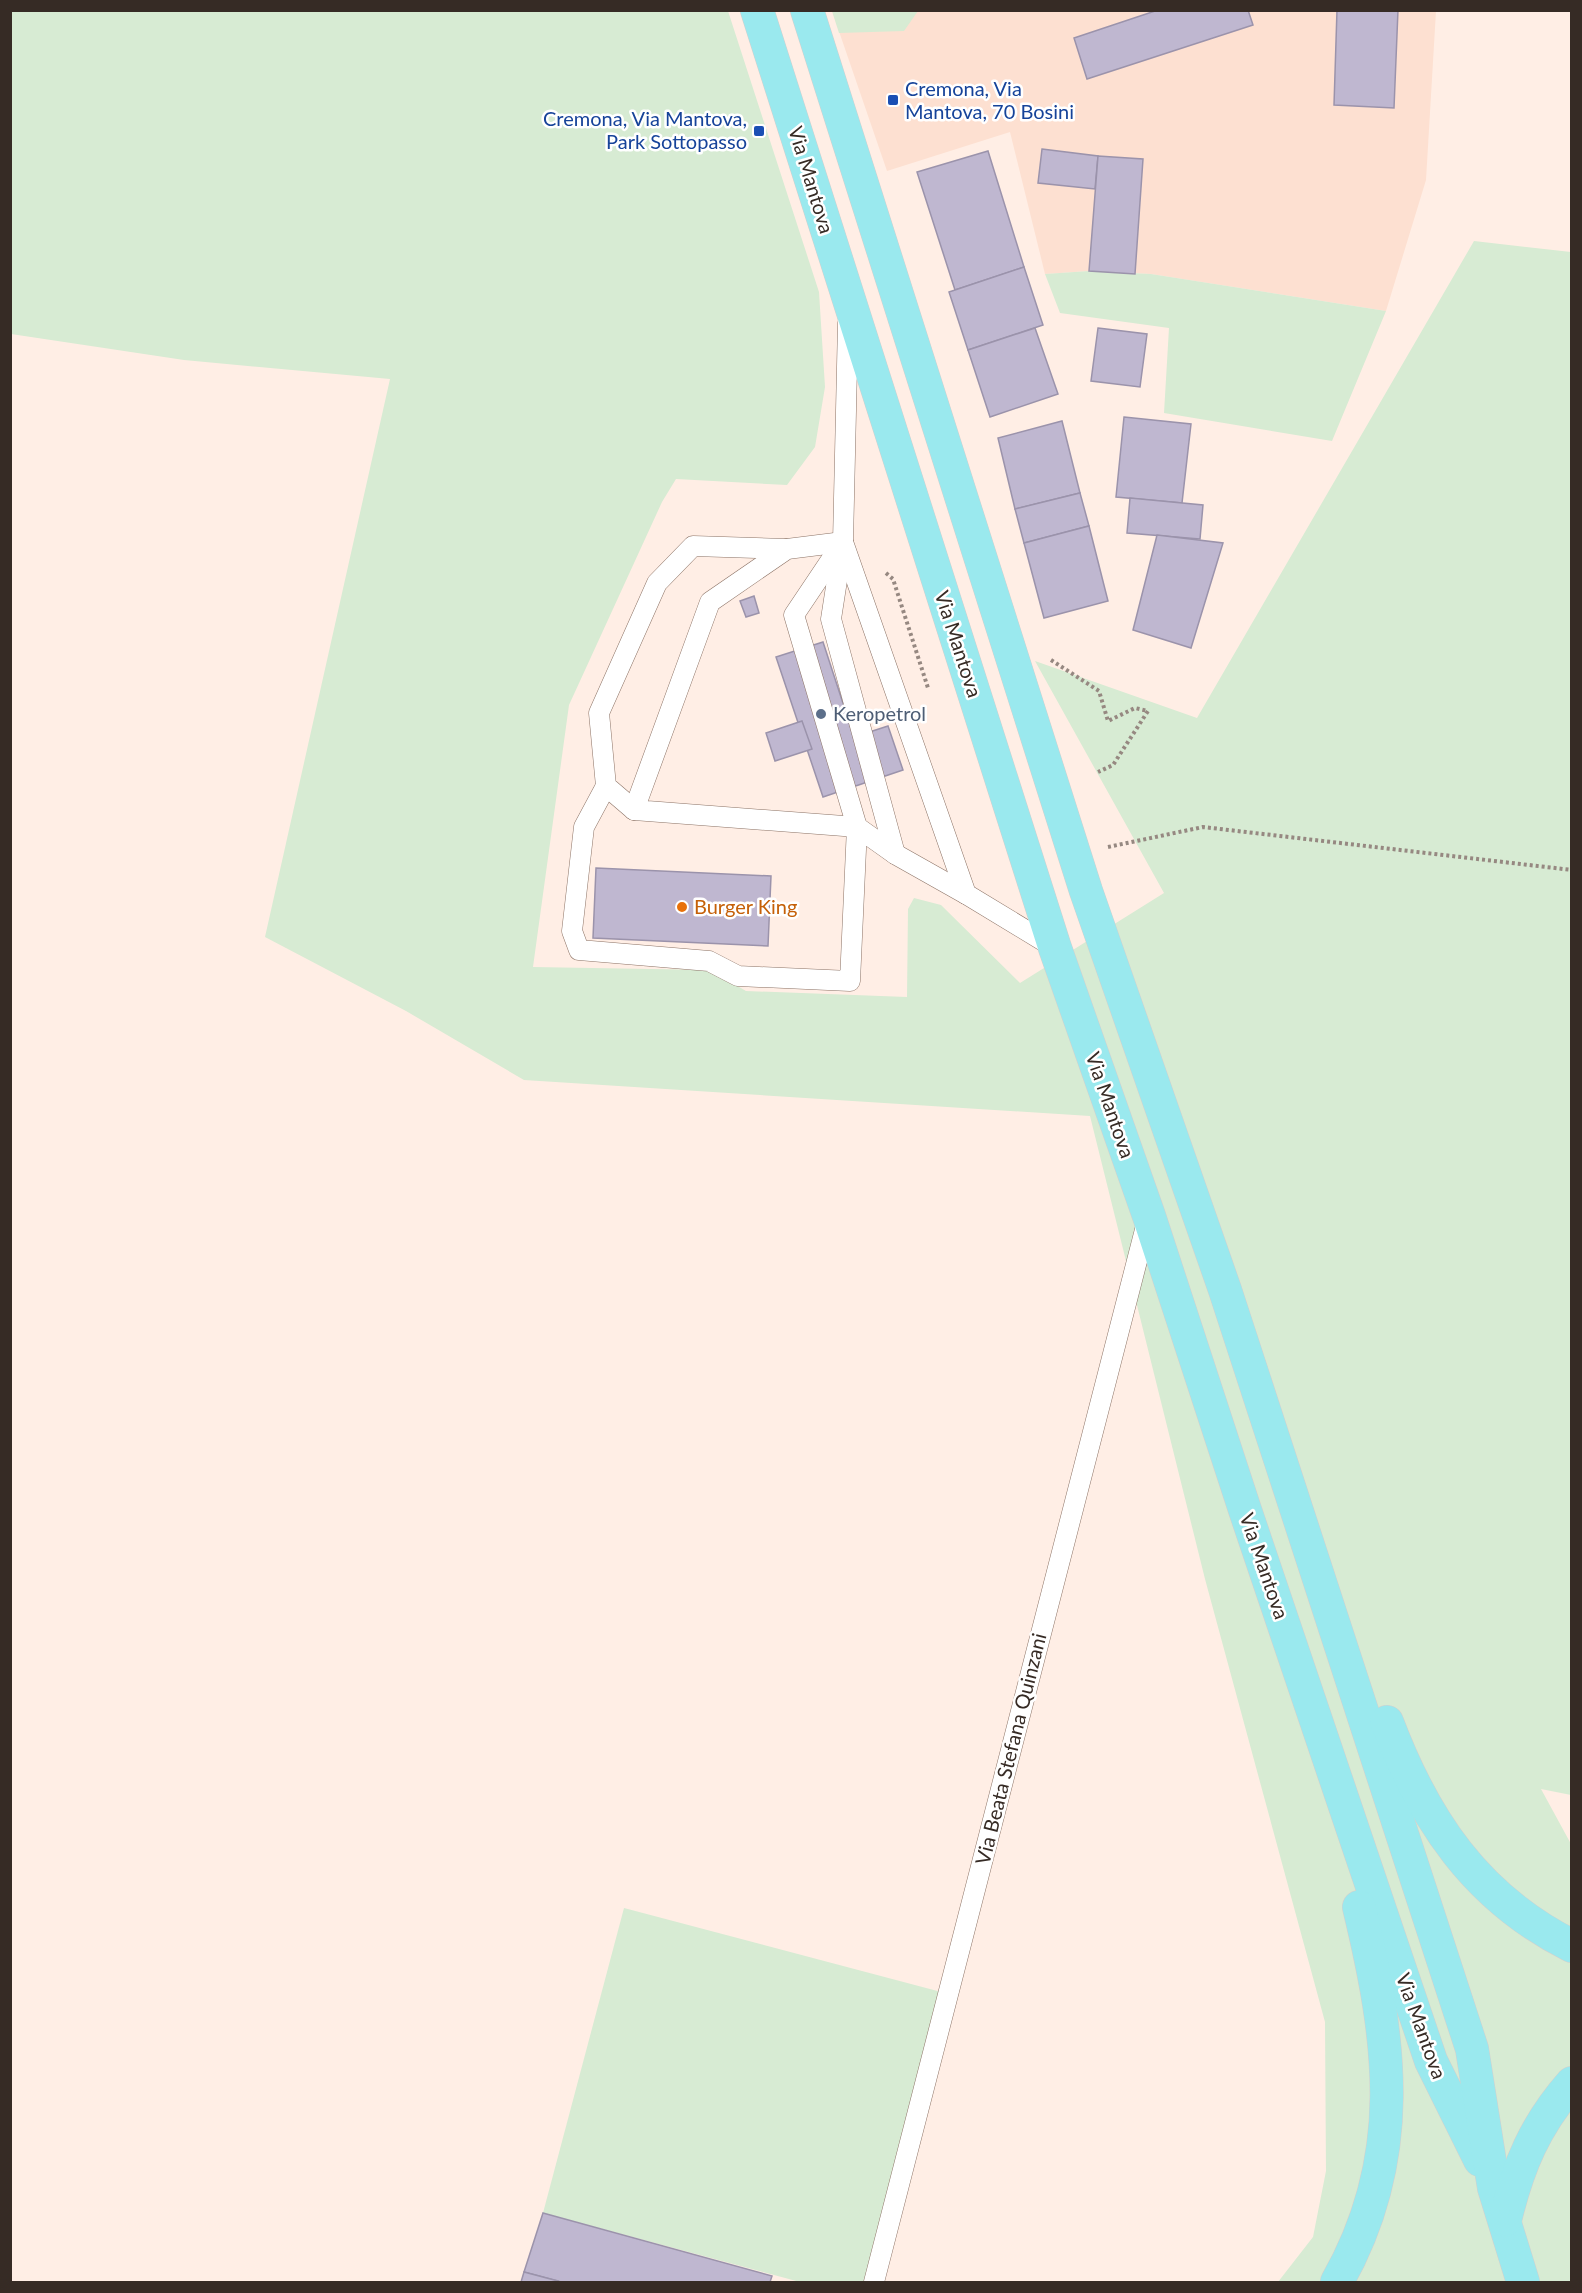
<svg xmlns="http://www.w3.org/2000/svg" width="1582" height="2293" viewBox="0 0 1582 2293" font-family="Lato,sans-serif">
<rect width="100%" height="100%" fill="#ffeee5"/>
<polygon fill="#fde0d1" points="832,11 1436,11 1426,180 1386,311 1151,274 1089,271 1045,274 1010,132 887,171"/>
<g fill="#d7ebd3">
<polygon points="10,11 728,11 819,292 825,387 815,447 787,485 676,479 662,502 569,705 533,967 710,970 746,991 907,997 908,909 914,898 941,905 1020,983 1164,893 1035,661 1197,718 1474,241 1571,252 1571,1795 1541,1789 1571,1844 1571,2282 1278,2282 1313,2237 1326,2171 1325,2022 1205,1579 1090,1116 524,1080 406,1011 265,937 390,379 184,360 11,334"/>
<polygon points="832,11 832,10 918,11 904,31 839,33"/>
<polygon points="1089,271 1151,274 1386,311 1332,441 1164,413 1169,328 1060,313 1045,274"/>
<polygon points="624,1908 945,1993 869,2282 800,2282 543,2213"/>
</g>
<g fill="#bfb7d0" stroke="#9b93ab" stroke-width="1.5">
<polygon points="1158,10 1248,10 1253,25 1087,79 1074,38"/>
<polygon points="1337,10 1398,10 1394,108 1334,105"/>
<polygon points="1042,149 1098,156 1095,189 1038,183"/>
<polygon points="988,151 1024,267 955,290 917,172"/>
<polygon points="1098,156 1143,159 1135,274 1089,271"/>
<polygon points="1024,267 1043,325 968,350 949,292"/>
<polygon points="1035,328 1058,394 990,417 968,350"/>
<polygon points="1098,328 1147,334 1140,387 1091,381"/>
<polygon points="1124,417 1191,424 1182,503 1116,497"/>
<polygon points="1062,421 1080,493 1015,509 998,438"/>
<polygon points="1080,493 1089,526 1024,543 1015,509"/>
<polygon points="1130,498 1203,505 1200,539 1127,533"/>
<polygon points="1089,526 1108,601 1044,618 1024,543"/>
<polygon points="1157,535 1223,543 1191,648 1133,630"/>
<polygon points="754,596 759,613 746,617 740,601"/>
<polygon points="823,642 854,737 888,726 903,770 823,797 776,657"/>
<polygon points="802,721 812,749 775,761 766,733"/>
<polygon points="596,868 771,876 768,946 593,938"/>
<polygon points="543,2213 772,2276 770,2282 561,2282 524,2272"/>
<polygon points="524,2272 558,2281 557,2282 521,2282"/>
</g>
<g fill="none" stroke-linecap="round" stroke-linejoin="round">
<g stroke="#8c7366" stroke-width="21">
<g id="lane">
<polyline points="848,323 843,542 966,894 1055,948"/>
<polyline points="843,542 787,549 710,602 634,810 857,827 895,854 966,894"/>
<polyline points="842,548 831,619 895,854"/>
<polyline points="606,786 584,827 572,931 579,950 709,961 738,976 850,981 857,827 794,615 843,542"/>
<polyline points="634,810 606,786 599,713 657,583 693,546 787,549"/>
<polyline points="874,2282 1147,1222"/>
</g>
</g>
<g stroke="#d3d0cf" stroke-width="34">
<g id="primary">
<polyline points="757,10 1055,948 1149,1216 1245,1510 1431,2061 1480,2160"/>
<polyline points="807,10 1086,891 1225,1290 1472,2049 1494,2188 1523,2282"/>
<path d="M 1387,1722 C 1424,1820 1476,1898 1572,1946"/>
<path d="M 1505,2220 C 1518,2166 1535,2125 1572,2083"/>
<path d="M 1337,2282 C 1408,2157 1391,2040 1359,1907"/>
</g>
</g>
<g stroke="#968881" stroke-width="4" stroke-dasharray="3 3" stroke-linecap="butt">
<polyline points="886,573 893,579 928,688"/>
<polyline points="1051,660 1099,691 1108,721 1135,708 1148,711 1113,765 1098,772"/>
<polyline points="1108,847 1203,827 1572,870"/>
</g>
<use href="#lane" stroke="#fff" stroke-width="20"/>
<use href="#primary" stroke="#9ae9ee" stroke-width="33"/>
</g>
<g fill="#1a4fb4" stroke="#fff" stroke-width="2">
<rect x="887" y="94" width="12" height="12" rx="3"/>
<rect x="753" y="125" width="12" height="12" rx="3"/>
</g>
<circle fill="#5c6f8a" stroke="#fff" stroke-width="2" cx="821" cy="714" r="6"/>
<circle fill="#e8710a" stroke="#fff" stroke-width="2" cx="682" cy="907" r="6"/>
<g text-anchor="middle" stroke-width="5" stroke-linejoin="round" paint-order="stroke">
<g font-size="20" fill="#164399" stroke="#fff" text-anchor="start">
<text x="905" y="96">Cremona, Via<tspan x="905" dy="23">Mantova, 70 Bosini</tspan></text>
<text x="747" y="126" text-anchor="end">Cremona, Via Mantova,<tspan x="747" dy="23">Park Sottopasso</tspan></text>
</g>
<g font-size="20" fill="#362b25" stroke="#fff">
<text transform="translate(811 180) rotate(73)" y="7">Via Mantova</text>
<text transform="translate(958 644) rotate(72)" y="7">Via Mantova</text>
<text transform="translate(1110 1105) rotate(71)" y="7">Via Mantova</text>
<text transform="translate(1264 1566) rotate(71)" y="7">Via Mantova</text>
<text transform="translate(1011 1749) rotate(-76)" y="7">Via Beata Stefana Quinzani</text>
<text transform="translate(1421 2026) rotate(70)" y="7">Via Mantova</text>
</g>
<g font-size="20" fill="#4e5e75" stroke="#fff" text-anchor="start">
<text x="833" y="721">Keropetrol</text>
</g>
<g font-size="20" fill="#c56008" stroke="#fff" text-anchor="start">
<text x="694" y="914">Burger King</text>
</g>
</g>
<rect width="1582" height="2293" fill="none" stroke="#362b25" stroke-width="24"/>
</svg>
